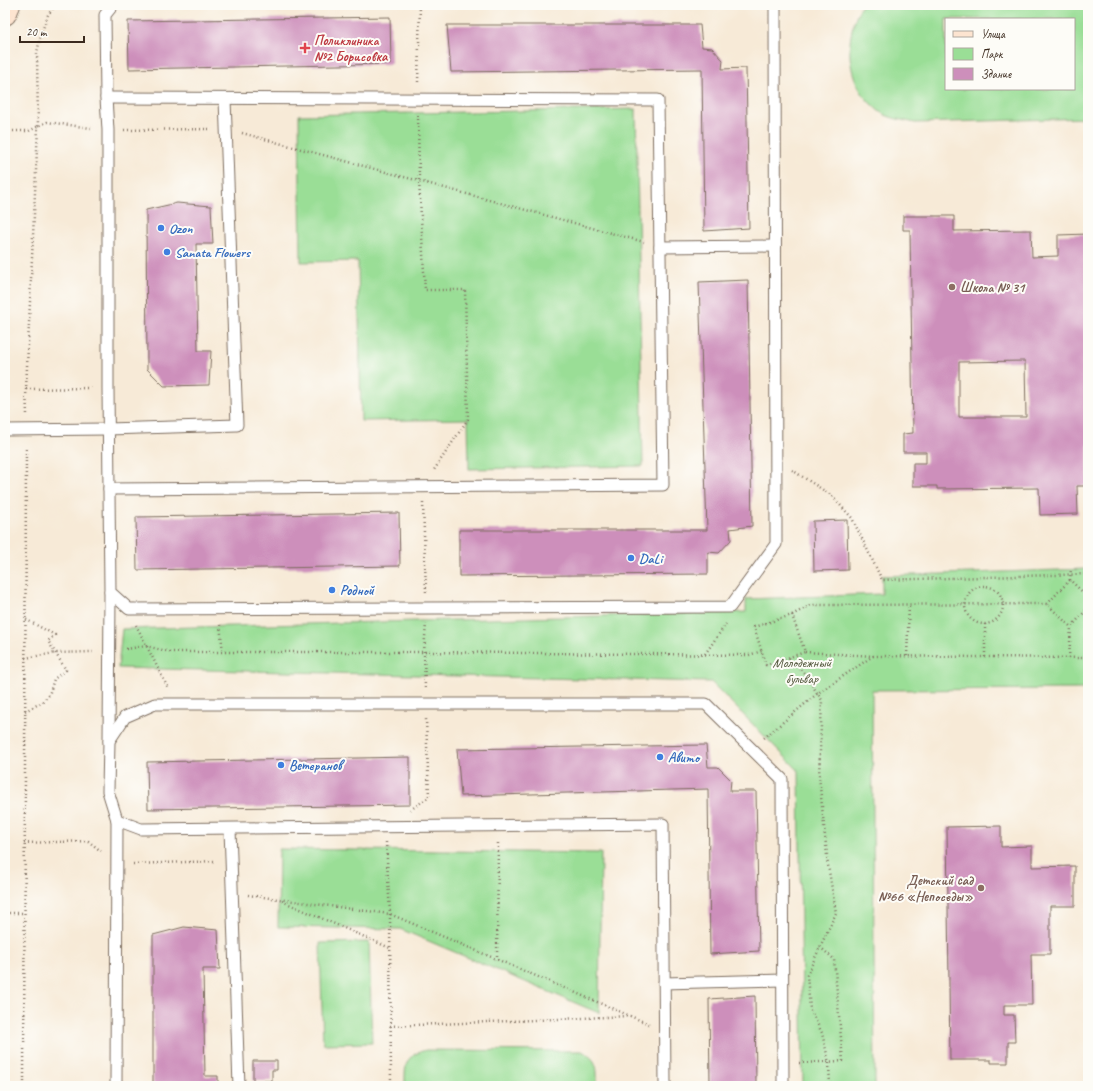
<svg xmlns="http://www.w3.org/2000/svg" width="1093" height="1091" viewBox="0 0 1093 1091" font-family="Caveat,sans-serif">
<rect width="100%" height="100%" fill="#fdfcf7"/>
<filter id="ink" filterUnits="userSpaceOnUse"><feTurbulence type="fractalNoise" baseFrequency=".025" numOctaves="2"/><feDisplacementMap in="SourceGraphic" scale="8" xChannelSelector="R" yChannelSelector="G"/><feConvolveMatrix kernelMatrix="1 2 1 2 8 2 1 2 1" color-interpolation-filters="sRGB"/></filter>
<filter id="wash" filterUnits="userSpaceOnUse"><feTurbulence type="fractalNoise" baseFrequency=".012" numOctaves="4" result="noise"/><feDisplacementMap in="SourceGraphic" scale="16" xChannelSelector="R" yChannelSelector="G"/><feGaussianBlur stdDeviation="0.9" result="paint"/><feColorMatrix in="noise" values="0 0 0 0 0 0 0 0 0 0 0 0 0 0 0 0 0 1.4 0 .05"/><feComposite in="paint" operator="in"/></filter>
<g filter="url(#wash)">
<rect width="100%" height="100%" fill="#f7ead7"/>
<g fill="#9ade96" stroke="#6a845a" fill-rule="evenodd">
<path d="M 862,5 L 1088,5 L 1088,118 L 915,123 C 904,120 890,119 880,112 C 877,110 874,106 871,104 C 845,78 844,35 862,5 ZM 946,19 L 1074,19 L 1074,89 L 946,89 Z"/>
<polygon points="636,109 643,466 469,469 468,419 361,421 358,261 301,262 299,115"/>
<polygon points="1088,569 1088,689 872,690 875,1086 803,1086 799,771 711,682 118,668 122,629 746,612 746,599 882,594 882,576"/>
<polygon points="279,849 601,853 599,1013 400,929 278,927"/>
<polygon points="369,942 372,1043 323,1044 320,943"/>
<path d="M 426,1050 L 582,1051 C 599,1061 597,1068 597,1086 L 405,1086 C 405,1065 404,1056 426,1050 Z"/>
</g>
<g id="blocks">
<g fill="#cd8fbb" fill-rule="evenodd">
<polygon points="390,17 391,64 129,69 128,21"/>
<polygon points="447,25 700,25 702,47 712,48 723,60 722,69 746,68 749,228 704,231 702,69 451,72"/>
<polygon points="177,203 211,206 213,244 196,244 198,351 211,351 209,385 164,386 147,369 146,210"/>
<path d="M 903,216 L 954,216 L 954,231 L 1031,230 L 1032,257 L 1058,256 L 1058,235 L 1088,234 L 1088,486 L 1077,486 L 1078,514 L 1040,515 L 1039,488 L 937,489 L 937,486 L 913,486 L 913,463 L 926,463 L 926,452 L 903,452 L 903,434 L 913,433 L 910,230 L 903,230 ZM 1025,361 L 1026,417 L 959,417 L 959,362 Z"/>
<polygon points="748,280 752,526 730,529 731,540 719,553 708,552 708,574 459,576 459,530 707,530 699,282"/>
<polygon points="399,513 400,566 137,570 136,517"/>
<polygon points="847,520 848,570 814,571 813,521"/>
<polygon points="706,745 708,767 718,767 731,780 730,791 756,791 759,951 710,954 708,789 461,796 457,749"/>
<polygon points="410,757 410,805 148,809 147,762"/>
<polygon points="1001,826 1001,847 1032,846 1032,867 1075,866 1075,906 1050,906 1050,954 1031,954 1032,1005 1004,1005 1004,1015 1014,1015 1015,1042 1008,1042 1008,1063 991,1063 991,1060 950,1060 947,827"/>
<polygon points="184,927 218,930 220,969 203,969 205,1076 218,1076 218,1086 153,1086 153,935"/>
<polygon points="755,996 756,1086 710,1086 709,999"/>
<polygon points="253,1061 277,1061 277,1070 272,1070 272,1081 253,1081"/>
</g>
</g>
</g>
<g filter="url(#ink)">
<use href="#blocks" fill-opacity="0" stroke="#7d6d5f" stroke-width="1"/>
<g fill="none" stroke-linecap="round" stroke-linejoin="round">
<g stroke="#7d6d5f" stroke-width="13">
<g id="lane">
<polyline points="113,5 105,15 106,98 108,130 108,388 110,592 129,609 730,607 776,544 775,5"/>
<polyline points="106,98 658,100 663,485 109,489"/>
<polyline points="660,247 775,246"/>
<polyline points="5,430 108,429 237,425 225,99"/>
<polyline points="109,741 110,592"/>
<polyline points="230,829 239,1086"/>
<polyline points="664,983 782,980"/>
<polyline points="116,1086 117,820"/>
<polyline points="665,1086 663,824 141,829 117,820 108,791 109,741 125,717 155,704 706,704 782,779 783,1086"/>
</g>
</g>
<g stroke="#7d6d5f" stroke-width="24">
<polyline id="secondary" points="5,14 9,5"/>
</g>
<g stroke="#7d6d5f" stroke-width="2.5" stroke-dasharray="1 3" stroke-linecap="butt">
<polyline points="418,82 420,5"/>
<polyline points="418,115 419,180 425,290 465,290 468,419 434,470"/>
<polyline points="124,130 211,129"/>
<polyline points="5,131 29,131 47,122 91,128"/>
<polyline points="242,133 644,242"/>
<polyline points="26,389 91,388"/>
<polyline points="27,414 26,389 38,127 37,53 41,34 48,15 55,5"/>
<polyline points="792,470 831,495 852,518 882,580 1088,574"/>
<polyline points="423,503 426,592"/>
<polyline points="1070,580 1071,569"/>
<circle cx="984" cy="605" r="19"/>
<polyline points="1047,604 1070,580 1088,597"/>
<polyline points="792,615 811,605 1047,604 1071,627 1088,608"/>
<polygon points="792,615 805,652 766,665 754,627"/>
<polyline points="136,625 168,688"/>
<polyline points="220,625 223,652"/>
<polyline points="126,649 146,646 170,652 424,652 749,655 762,651"/>
<polyline points="805,652 873,656 1088,658"/>
<polyline points="705,654 726,624"/>
<polyline points="907,656 909,605"/>
<polyline points="985,657 985,623"/>
<polyline points="25,658 55,653 93,652"/>
<polyline points="789,658 804,673 822,700 819,777 828,865 836,913 807,975 810,1009 822,1033 829,1063 830,1086"/>
<polyline points="1069,658 1071,627"/>
<polyline points="425,688 424,652 426,623"/>
<polyline points="25,711 41,703 49,695 54,679 66,670 48,641 55,635 25,619"/>
<polyline points="764,738 818,693 873,656"/>
<polyline points="410,810 429,797 426,719"/>
<polyline points="386,842 390,914 391,1086"/>
<polyline points="24,843 88,841 101,851"/>
<polyline points="133,864 216,861"/>
<polyline points="248,895 390,914 649,1024"/>
<polyline points="282,901 390,948"/>
<polyline points="5,913 25,913"/>
<polyline points="497,960 498,842"/>
<polyline points="390,1026 630,1016"/>
<polyline points="799,1063 843,1061 834,959 820,947"/>
<polyline points="24,1086 26,447"/>
</g>
<use href="#lane" stroke="#fff" stroke-width="11"/>
<use href="#secondary" stroke="#fde4d0" stroke-width="22"/>
</g>
</g>
<path fill="#e0444e" stroke="#fdfcf7" stroke-width="1.5" d="M303 42h4v4h4v4h-4v4h-4v-4h-4v-4h4z"/>
<g fill="#3f7fe0" stroke="#fdfcf7" stroke-width="1.5">
<circle cx="161" cy="228" r="4"/>
<circle cx="167" cy="252" r="4"/>
<circle cx="631" cy="558" r="4"/>
<circle cx="332" cy="590" r="4"/>
<circle cx="660" cy="757" r="4"/>
<circle cx="281" cy="765" r="4"/>
</g>
<g fill="#8d6e63" stroke="#fdfcf7" stroke-width="1.5">
<circle cx="952" cy="287" r="4"/>
<circle cx="981" cy="888" r="4"/>
</g>
<g text-anchor="middle" stroke-width="4" stroke-linejoin="round" paint-order="stroke">
<g font-size="14" font-weight="bold" fill="#be3a42" stroke="#fdfcf7" text-anchor="start">
<text x="314" y="45">Поликлиника<tspan x="314" dy="16">№2 Борисовка</tspan></text>
</g>
<g font-size="14" font-weight="bold" fill="#366cbe" stroke="#fdfcf7" text-anchor="start">
<text x="169" y="233">Ozon</text>
<text x="175" y="257">Sanata Flowers</text>
<text x="639" y="563">DaLi</text>
<text x="340" y="595">Родной</text>
<text x="668" y="762">Авито</text>
<text x="289" y="770">Ветеранов</text>
</g>
<g font-size="14" font-weight="bold" fill="#785e54" stroke="#fdfcf7" text-anchor="start">
<text x="960" y="292">Школа № 31</text>
<text x="973" y="885" text-anchor="end">Детский сад<tspan x="973" dy="16">№66 «Непоседы»</tspan></text>
</g>
<g font-size="14" fill="#53573c" stroke="#fdfcf7">
<text x="802" y="667">Молодежный<tspan x="802" dy="16">бульвар</tspan></text>
</g>
</g>
<rect width="1093" height="1091" fill="none" stroke="#fdfcf7" stroke-width="20"/>
<rect x="945" y="18" width="130" height="72" fill="#fdfcf7" stroke="#afa8a0"/>
<rect x="953" y="31" width="20" height="6" fill="#fde4d0" stroke="#afa8a0"/>
<text x="981" y="38" font-size="12" fill="#3b2a1e">Улица</text>
<rect x="953" y="48" width="20" height="12" fill="#9ade96" stroke="#afa8a0"/>
<text x="981" y="58" font-size="12" fill="#3b2a1e">Парк</text>
<rect x="953" y="68" width="20" height="12" fill="#cd8fbb" stroke="#afa8a0"/>
<text x="981" y="78" font-size="12" fill="#3b2a1e">Здание</text>
<path d="M20 36v6h64v-6" fill="none" stroke="#3b2a1e" stroke-width="2"/>
<text x="26" y="36" font-size="12" fill="#3b2a1e" stroke="#fdfcf7" stroke-width="3" paint-order="stroke">20 m</text>
</svg>
